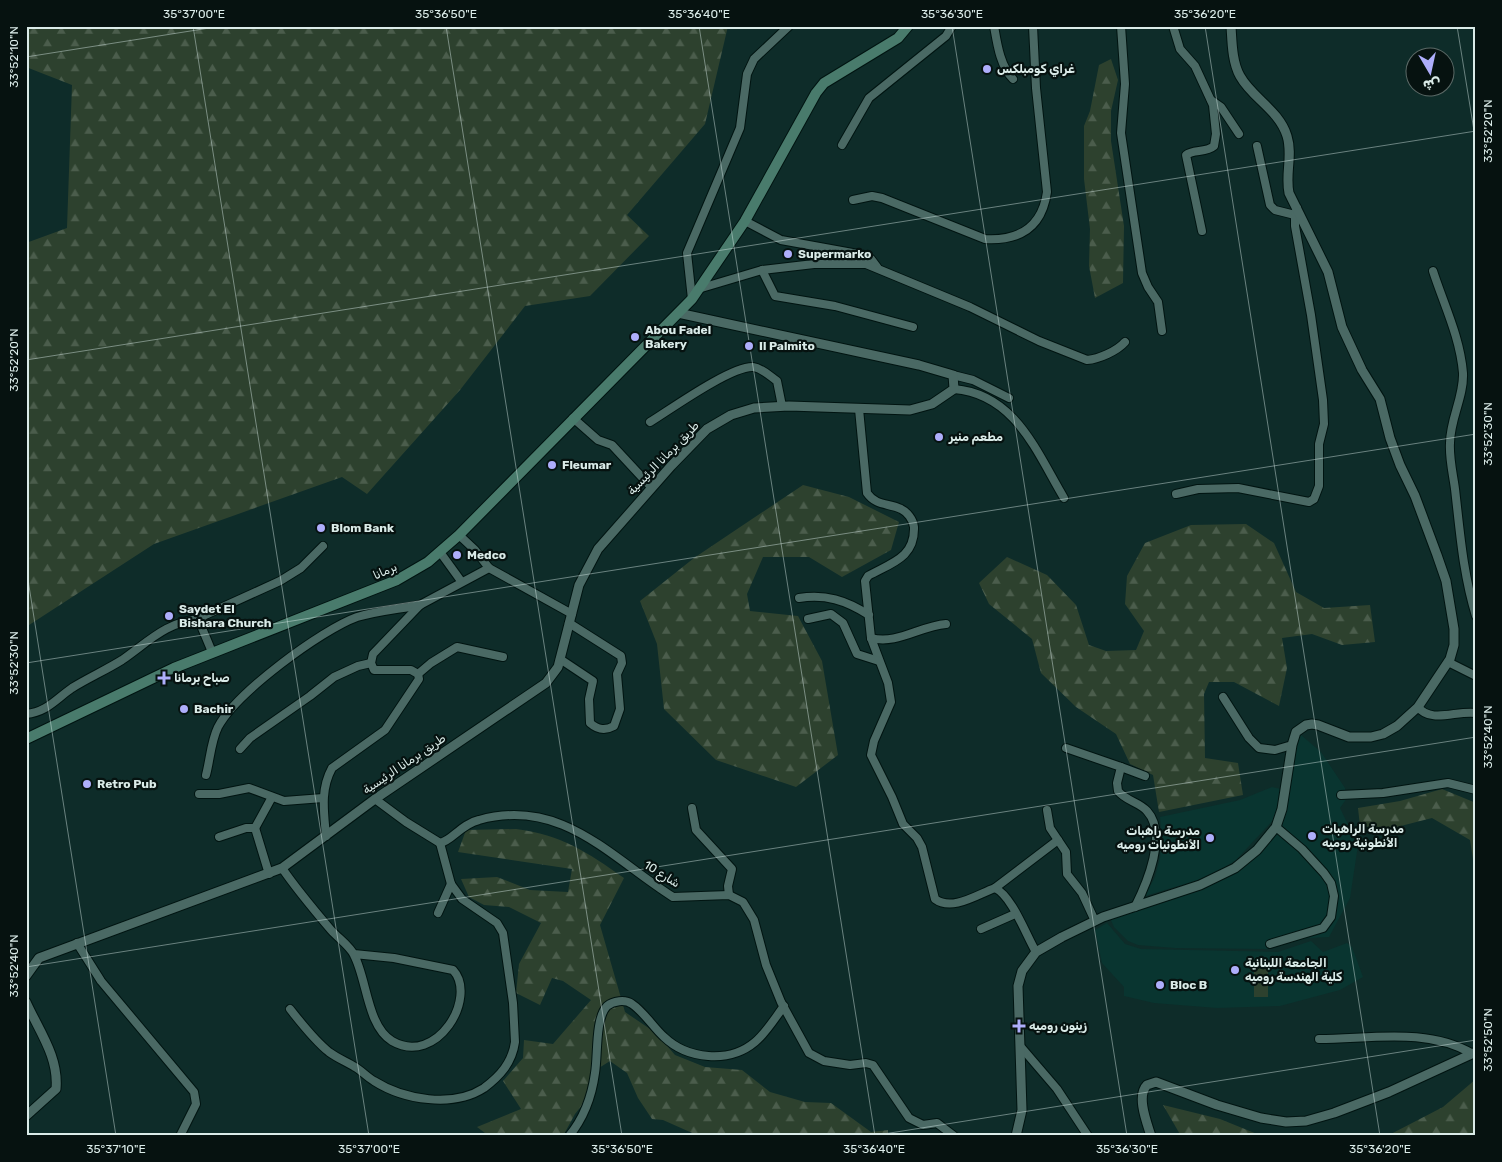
<svg xmlns="http://www.w3.org/2000/svg" width="1502" height="1162" viewBox="0 0 1502 1162" font-family="Rubik,Vazirmatn,sans-serif">
<defs>
<pattern id="forest-firs" width="22" height="20" patternUnits="userSpaceOnUse" patternTransform="scale(1.25)"><rect width="22" height="20" fill="#2d412e"/><path d="M5 1l3.5 6h-7zM16 11l3.5 6h-7z" fill="#4b5d4c"/></pattern>
</defs>
<rect width="100%" height="100%" fill="#0e2c29"/>
<g fill="#093530">
<polygon points="1301,735 1321,752 1345,788 1347,798 1340,808 1358,845 1350,898 1329,937 1309,938 1267,949 1175,948 1138,945 1128,941 1114,927 1110,918 1211,882 1278,828 1296,738"/>
<polygon points="1272,787 1281,789 1275,818 1236,860 1211,876 1145,896 1155,877 1160,858 1162,843 1160,817 1240,800"/>
<polygon points="1107,923 1125,944 1141,949 1278,952 1311,941 1323,952 1347,943 1352,947 1363,977 1340,990 1280,1006 1217,1008 1154,1003 1124,996 1124,987 1102,963 1095,930"/>
</g>
<rect fill="#2d412e" x="1254" y="964" width="14" height="33"/>
<g fill="url(#forest-firs)">
<polygon points="26,26 728,26 705,124 627,215 649,236 590,296 525,306 460,390 367,494 342,477 154,544 26,627 26,243 67,228 72,85 26,67"/>
<polygon points="1111,59 1118,80 1111,111 1111,141 1124,226 1123,283 1095,298 1089,266 1090,229 1084,179 1084,126 1090,111 1099,65"/>
<polygon points="803,485 849,497 899,522 891,550 842,577 809,557 763,557 747,594 750,611 798,616 822,661 838,755 796,787 716,760 664,709 657,644 640,601 694,558"/>
<polygon points="1246,524 1274,543 1296,592 1324,608 1370,605 1375,642 1342,645 1312,634 1282,638 1287,668 1279,706 1234,682 1209,682 1204,694 1205,758 1238,763 1243,795 1159,812 1153,775 1130,764 1116,734 1076,707 1041,673 1032,639 989,604 979,583 1007,557 1047,575 1076,605 1089,645 1106,651 1136,650 1144,631 1125,604 1127,576 1145,543 1191,525"/>
<polygon points="1442,789 1476,803 1476,878 1470,840 1432,818 1389,829 1360,826 1358,808 1400,801"/>
<path d="M 516,829 C 562,835 587,852 624,878 L 600,925 L 625,1012 L 656,1033 L 675,1055 L 705,1067 L 742,1070 L 770,1092 L 805,1102 L 831,1103 L 871,1132 L 888,1130 L 888,1136 L 699,1136 L 663,1120 L 652,1119 L 638,1098 L 627,1073 L 610,1061 L 591,1073 L 595,1089 L 575,1114 L 563,1136 L 489,1136 L 477,1127 L 521,1109 L 503,1081 L 523,1058 L 524,1040 L 553,1044 L 591,1000 L 563,981 L 552,978 L 540,1005 L 516,993 L 519,964 L 541,923 L 509,907 L 484,905 L 469,897 L 461,879 L 497,877 L 530,890 L 568,892 L 572,869 L 458,852 L 466,830 Z"/>
<polygon points="1476,1079 1476,1136 1387,1136 1443,1107"/>
<polygon points="1163,1105 1220,1119 1262,1136 1181,1136"/>
</g>
<g fill="none" stroke-linecap="round" stroke-linejoin="round">
<g stroke="#001411" stroke-width="10">
<g id="minor">
<path d="M 994,26 C 997,43 1000,66 1013,79"/>
<polyline points="1121,26 1125,84 1121,133 1142,273 1148,287 1158,302 1162,331"/>
<path d="M 1173,26 L 1180,49 L 1195,66 L 1213,105 L 1216,134 L 1214,146 C 1206,153 1193,149 1186,155 L 1202,231"/>
<polyline points="1211,100 1221,107 1239,134"/>
<polyline points="842,145 869,98 946,36 952,26"/>
<polyline points="1257,146 1270,205 1275,210 1295,215"/>
<path d="M 853,200 L 872,196 L 882,198 L 985,239 C 1020,241 1042,227 1047,192 L 1036,88 L 1033,26"/>
<polyline points="745,221 781,240 858,254 871,259 877,267"/>
<polyline points="762,270 775,296 835,306 913,327"/>
<path d="M 1433,271 C 1444,305 1460,337 1463,373 C 1464,397 1450,419 1450,443 C 1449,458 1453,474 1455,489 C 1460,532 1463,574 1476,616"/>
<path d="M 698,289 L 762,270 L 814,264 L 866,264 L 970,307 L 1039,341 L 1087,360 C 1099,359 1117,351 1125,342"/>
<polyline points="692,299 687,253 740,128 747,74 754,59 789,26"/>
<polyline points="953,375 973,380 1009,398"/>
<path d="M 954,389 C 1015,394 1036,451 1064,498"/>
<path d="M 859,409 L 867,493 C 876,506 888,503 901,509 C 907,512 913,519 914,527 C 915,558 891,563 868,576 L 865,581 L 871,638 L 888,683 L 891,702 L 874,741 L 871,755 L 892,797 L 903,824 L 917,838 L 922,847 L 935,899 C 952,912 978,894 995,888 C 1012,896 1026,935 1036,952"/>
<polyline points="573,418 598,440 612,445 651,487"/>
<path d="M 650,422 C 671,409 731,366 753,367 C 762,368 770,376 777,381 L 782,406"/>
<polyline points="1176,494 1198,489 1238,488 1309,502 1314,499 1319,486 1319,444 1324,424 1323,400 1311,315 1295,226 1295,215 1297,208"/>
<polyline points="459,535 475,550 489,568 572,614"/>
<polyline points="440,552 461,581"/>
<path d="M 799,598 C 826,594 845,600 869,615"/>
<polyline points="808,619 831,614 843,623 857,654 879,661"/>
<path d="M 871,638 C 897,645 920,626 946,624"/>
<polyline points="212,652 202,628 203,616 280,581 301,568 323,546"/>
<path d="M 560,659 L 593,681 L 589,699 L 590,723 C 598,730 605,731 614,726 L 620,709 L 617,674 L 622,663 L 621,656 L 569,623"/>
<polyline points="1448,662 1476,676"/>
<polyline points="418,674 431,663 457,647 503,657"/>
<polyline points="1223,697 1249,738 1259,748 1275,750 1292,745"/>
<path d="M 1418,707 C 1431,724 1457,710 1476,713"/>
<path d="M 26,714 C 47,712 56,699 72,688 C 88,678 106,670 122,660 C 148,642 167,621 201,619"/>
<path d="M 1066,748 L 1121,767 L 1117,783 L 1118,791 C 1126,801 1139,802 1147,811 C 1168,834 1147,883 1135,907"/>
<polyline points="240,749 250,738 310,696 334,677 358,666 371,663"/>
<polyline points="1121,767 1145,776"/>
<path d="M 206,775 C 210,760 211,741 218,727 C 236,693 321,630 357,617 C 377,611 400,609 420,605"/>
<polyline points="199,794 219,794 249,788 284,801 323,798"/>
<polyline points="1341,795 1383,793 1448,783 1476,790"/>
<path d="M 375,799 L 406,822 L 440,843 C 452,841 461,824 479,820 C 561,797 610,857 673,897 L 729,895 L 743,902 L 754,920 L 766,965 L 781,1002 L 809,1053 L 824,1061 L 850,1065 L 866,1063 L 873,1065 L 909,1118 L 923,1125 L 937,1123 L 954,1136"/>
<polyline points="692,808 696,830 732,869 728,886 729,895"/>
<polyline points="1047,810 1050,828 1066,852 1067,874 1082,893 1095,921"/>
<polyline points="255,828 272,797"/>
<path d="M 326,836 C 324,812 320,790 332,768 L 385,730 L 419,679 L 418,674 L 411,670 L 374,670 L 371,663 L 373,654 L 420,605 L 489,568"/>
<polyline points="219,837 246,828 255,828 269,874"/>
<path d="M 282,868 C 297,890 314,910 331,930 C 338,938 350,946 354,955 C 367,979 367,1026 392,1041 C 437,1067 478,997 453,970 L 394,958 L 354,954"/>
<polyline points="995,888 1058,840"/>
<polyline points="438,913 451,884"/>
<polyline points="981,929 1015,914"/>
<polyline points="77,943 101,981 194,1092 196,1104 180,1136"/>
<polyline points="1270,944 1323,928 1331,917 1334,896 1331,883 1324,873 1302,849 1276,827"/>
<path d="M 290,1009 C 302,1024 314,1040 329,1052 C 337,1058 347,1062 355,1067 C 362,1071 367,1077 374,1081 C 404,1100 453,1108 484,1088 C 500,1076 512,1063 515,1042 L 513,1003 L 503,933 L 497,923 L 462,899 L 451,884 L 440,843"/>
<path d="M 1319,1039 C 1370,1039 1427,1027 1473,1054"/>
<polyline points="1021,1047 1057,1089 1088,1136"/>
<path d="M 569,1136 C 584,1118 592,1095 595,1073 C 598,1056 595,1018 607,1006 C 613,1001 625,999 632,1004 C 644,1012 653,1027 664,1037 C 687,1059 729,1064 755,1042 C 766,1033 775,1018 784,1006"/>
</g>
</g>
<g stroke="#001411" stroke-width="11">
<g id="tertiary">
<polyline points="26,976 39,958 282,868 375,799 546,683 558,667 579,585 598,549 671,466 707,429 731,415 754,408 789,406 910,410 932,404 954,389 953,375 919,365 678,313"/>
<path d="M 26,1002 C 39,1031 59,1057 56,1089 L 26,1116"/>
<path d="M 1016,1136 L 1022,1110 L 1018,986 L 1022,971 L 1036,952 L 1062,937 L 1103,917 L 1200,885 L 1235,868 L 1257,850 L 1276,827 L 1282,809 L 1292,745 L 1296,732 L 1306,725 L 1312,724 L 1318,725 L 1349,737 L 1371,737 L 1383,734 L 1397,726 L 1418,707 L 1450,659 L 1454,645 L 1454,629 L 1446,581 L 1437,555 L 1415,496 L 1400,465 L 1390,438 L 1380,399 L 1362,370 L 1342,327 L 1328,272 L 1289,193 C 1285,174 1293,155 1287,136 C 1279,110 1252,98 1240,76 C 1232,62 1232,41 1231,26"/>
<path d="M 1151,1136 C 1147,1123 1136,1096 1147,1085 L 1156,1082 L 1217,1105 L 1261,1118 L 1286,1122 L 1306,1121 L 1334,1113 L 1389,1092 L 1476,1052"/>
</g>
</g>
<g stroke="#001411" stroke-width="12">
<polyline id="secondary" points="26,739 174,668 397,580 428,562 459,535 692,299 745,221 816,93 824,83 898,38 908,26"/>
</g>
<use href="#minor" stroke="#4a6964" stroke-width="8"/>
<use href="#tertiary" stroke="#4a6964" stroke-width="9"/>
<use href="#secondary" stroke="#497b6c" stroke-width="10"/>
</g>
<path fill="none" stroke="#daebe8" stroke-width="1" stroke-opacity="0.45" d="M 193,26 L 369,1136M 446,26 L 622,1136M 699,26 L 875,1136M 952,26 L 1127,1136M 1205,26 L 1380,1136M 1457,26 L 1476,143M 26,57 L 222,26M 26,360 L 1476,131M 26,567 L 116,1136M 26,663 L 1476,434M 26,967 L 1476,737M 871,1136 L 1476,1040"/>
<g fill="#aeaefb" stroke="#061210" stroke-width="2">
<circle cx="987" cy="69" r="5"/>
<circle cx="788" cy="254" r="5"/>
<circle cx="635" cy="337" r="5"/>
<circle cx="749" cy="346" r="5"/>
<circle cx="939" cy="437" r="5"/>
<circle cx="552" cy="465" r="5"/>
<circle cx="321" cy="528" r="5"/>
<circle cx="457" cy="555" r="5"/>
<circle cx="169" cy="616" r="5"/>
<path d="M161.5 670.5h5v5h5v5h-5v5h-5v-5h-5v-5h5z"/>
<circle cx="184" cy="709" r="5"/>
<circle cx="87" cy="784" r="5"/>
<circle cx="1312" cy="836" r="5"/>
<circle cx="1210" cy="838" r="5"/>
<circle cx="1235" cy="970" r="5"/>
<circle cx="1160" cy="985" r="5"/>
<path d="M1016.5 1018.5h5v5h5v5h-5v5h-5v-5h-5v-5h5z"/>
</g>
<g text-anchor="middle" stroke-width="4.5" stroke-linejoin="round" paint-order="stroke">
<g font-size="12" font-weight="bold" fill="#daebe8" stroke="#061210" text-anchor="start">
<text x="997" y="73">غراي كومبلكس</text>
<text x="798" y="258">Supermarko</text>
<text x="645" y="334">Abou Fadel<tspan x="645" dy="14">Bakery</tspan></text>
<text x="759" y="350">Il Palmito</text>
<text x="949" y="441">مطعم منير</text>
<text x="562" y="469">Fleumar</text>
<text x="331" y="532">Blom Bank</text>
<text x="467" y="559">Medco</text>
<text x="179" y="613">Saydet El<tspan x="179" dy="14">Bishara Church</tspan></text>
<text x="174" y="682">صباح برمانا</text>
<text x="194" y="713">Bachir</text>
<text x="97" y="788">Retro Pub</text>
<text x="1322" y="833">مدرسة الراهبات<tspan x="1322" dy="14">الأنطونية روميه</tspan></text>
<text x="1200" y="835" text-anchor="end">مدرسة راهبات<tspan x="1200" dy="14">الأنطونيات روميه</tspan></text>
<text x="1245" y="967">الجامعة اللبنانية<tspan x="1245" dy="14">كلية الهندسة روميه</tspan></text>
<text x="1170" y="989">Bloc B</text>
<text x="1029" y="1030">زينون روميه</text>
</g>
<g font-size="12" fill="#daebe8" stroke="#061210">
<text transform="translate(663 458) rotate(-46)" y="4">طريق برمانا الرئيسية</text>
<text transform="translate(385 571) rotate(-24)" y="4">برمانا</text>
<text transform="translate(404 764) rotate(-34)" y="4">طريق برمانا الرئيسية</text>
<text transform="translate(662 874) rotate(32)" y="4">شارع 10</text>
</g>
</g>
<rect width="1502" height="1162" fill="none" stroke="#061210" stroke-width="55"/>
<g transform="translate(1430 72) rotate(171)"><circle r="24" fill="#061210" stroke="#5b6966"/>
<path d="M0-4L9 19L0 12L-9 19Z" fill="#aeaefb"/>
<text y="-8" font-size="14" font-weight="bold" text-anchor="middle" fill="#daebe8">ش</text>
</g>
<rect x="28" y="28" width="1446" height="1106" fill="none" stroke="#daebe8" stroke-width="2"/>
<g font-size="12" text-anchor="middle" fill="#daebe8">
<text x="194" y="18">35°37'00"E</text>
<text x="446" y="18">35°36'50"E</text>
<text x="699" y="18">35°36'40"E</text>
<text x="952" y="18">35°36'30"E</text>
<text x="1205" y="18">35°36'20"E</text>
<text transform="translate(14 57) rotate(-90)" y="4">33°52'10"N</text>
<text transform="translate(1488 131) rotate(-90)" y="4">33°52'20"N</text>
<text transform="translate(14 360) rotate(-90)" y="4">33°52'20"N</text>
<text transform="translate(1488 434) rotate(-90)" y="4">33°52'30"N</text>
<text transform="translate(14 663) rotate(-90)" y="4">33°52'30"N</text>
<text transform="translate(1488 737) rotate(-90)" y="4">33°52'40"N</text>
<text transform="translate(14 966) rotate(-90)" y="4">33°52'40"N</text>
<text transform="translate(1488 1040) rotate(-90)" y="4">33°52'50"N</text>
<text x="116" y="1153">35°37'10"E</text>
<text x="369" y="1153">35°37'00"E</text>
<text x="622" y="1153">35°36'50"E</text>
<text x="874" y="1153">35°36'40"E</text>
<text x="1127" y="1153">35°36'30"E</text>
<text x="1380" y="1153">35°36'20"E</text>
</g>
</svg>
